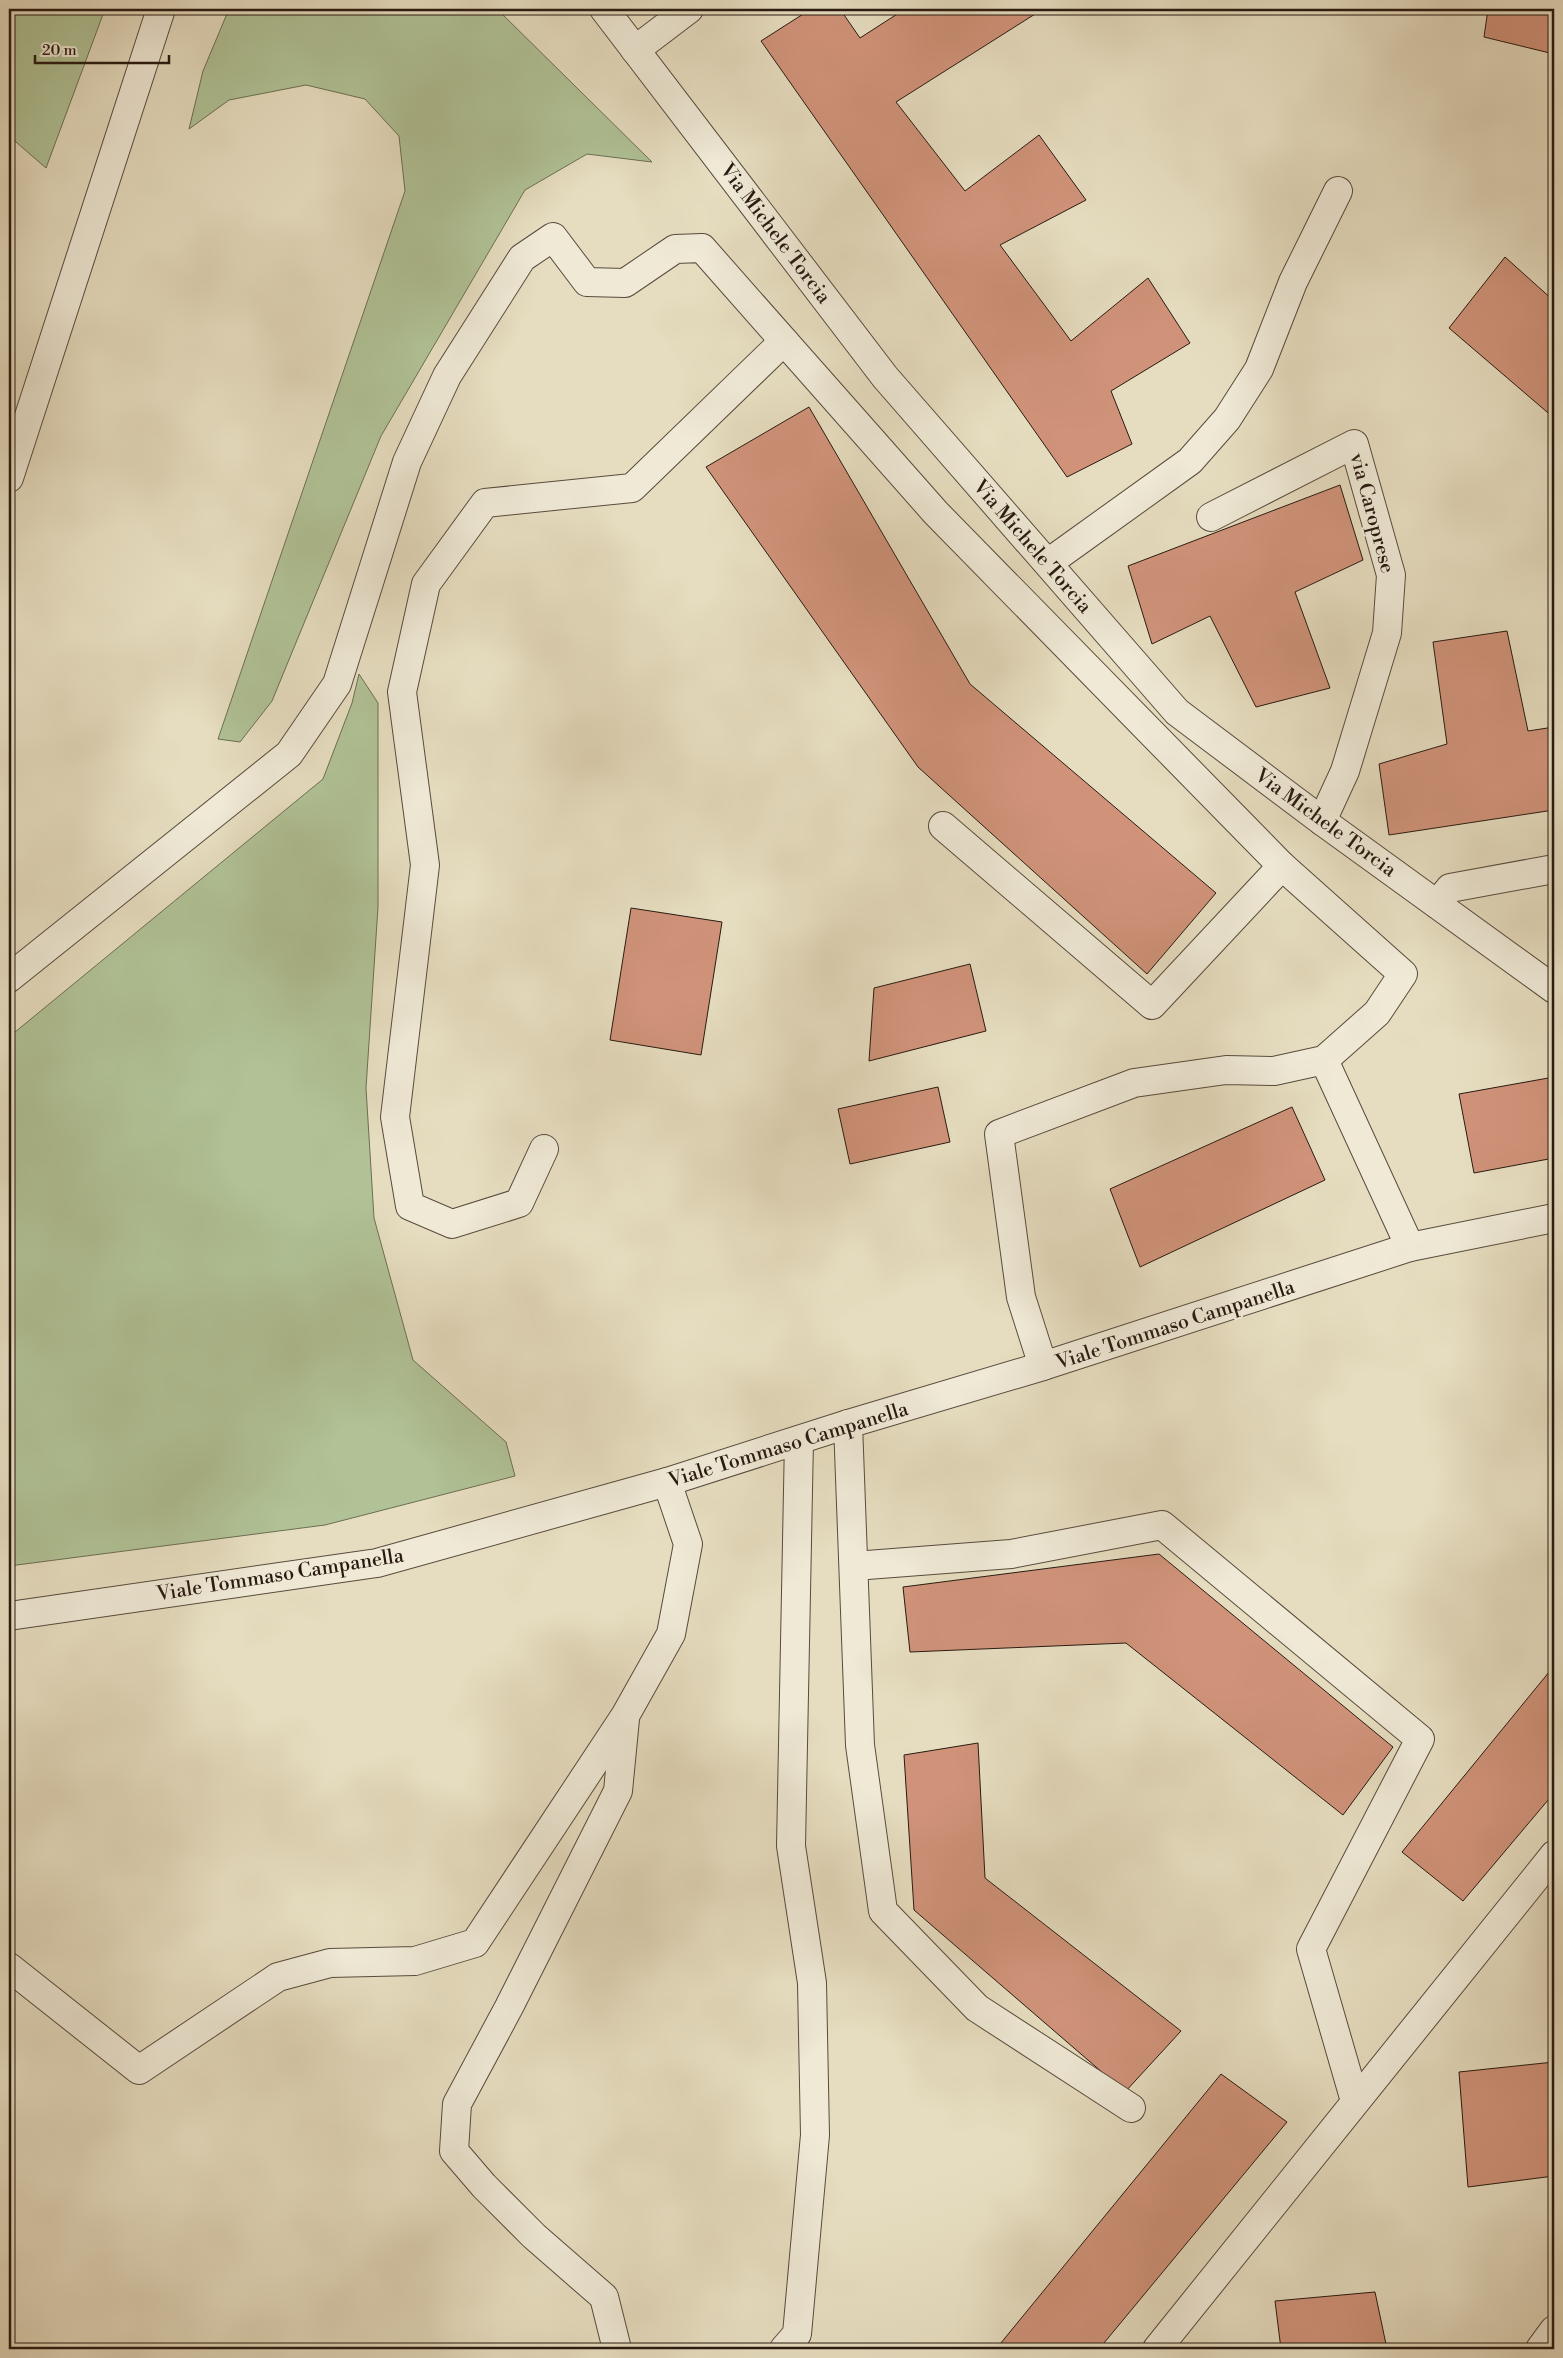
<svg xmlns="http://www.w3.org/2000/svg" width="1563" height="2358" viewBox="0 0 1563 2358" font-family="'Libre Bodoni',serif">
<rect width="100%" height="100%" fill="#e6ddc0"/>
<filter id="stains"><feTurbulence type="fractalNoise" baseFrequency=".004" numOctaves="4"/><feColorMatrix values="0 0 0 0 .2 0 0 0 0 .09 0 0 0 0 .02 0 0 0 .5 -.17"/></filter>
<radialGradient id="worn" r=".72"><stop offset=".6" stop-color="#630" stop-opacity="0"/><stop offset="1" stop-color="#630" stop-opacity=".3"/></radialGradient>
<g fill="#b0c296" stroke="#6c6e54">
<polygon points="9,9 105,9 46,168 9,136"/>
<polygon points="229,9 497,9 652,162 587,154 525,190 381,436 272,701 240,742 218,739 405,191 399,136 365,99 306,85 229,100 189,129 203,71"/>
<polygon points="359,674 378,703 378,907 366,1088 374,1218 413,1360 506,1442 515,1476 325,1525 9,1566 9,1037 323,779 352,703"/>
</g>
<g fill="#d0937a" stroke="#281a11">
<polygon points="811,9 840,9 860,38 905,9 1043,9 896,102 965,191 1039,135 1086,200 1000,245 1071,341 1148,278 1190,343 1111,391 1132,444 1067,477 761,41"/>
<polygon points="1488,9 1554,9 1554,54 1484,37"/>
<polygon points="1505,257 1554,301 1554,418 1449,328"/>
<polygon points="809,407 970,684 1216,893 1147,974 918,767 706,467"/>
<polygon points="1340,485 1363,560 1295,592 1330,688 1256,707 1210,616 1152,644 1128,566"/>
<polygon points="1507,631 1528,731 1554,727 1554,810 1389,835 1379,764 1447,744 1433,642"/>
<polygon points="631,908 722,922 701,1055 610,1040"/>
<polygon points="970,964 986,1031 869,1061 874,988"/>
<polygon points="1554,1077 1554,1158 1474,1173 1459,1094"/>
<polygon points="938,1087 950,1142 850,1164 838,1109"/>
<polygon points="1292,1107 1325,1180 1140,1267 1110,1189"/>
<polygon points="1159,1554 1393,1747 1343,1815 1126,1643 910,1652 903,1587"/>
<polygon points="1554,1666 1554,1793 1463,1901 1402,1852"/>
<polygon points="978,1743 985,1878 1181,2031 1125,2092 914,1910 904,1755"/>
<polygon points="1554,2062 1554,2176 1468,2187 1459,2072"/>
<polygon points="1221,2074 1287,2122 1099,2349 996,2349"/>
<polygon points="1375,2292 1387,2349 1281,2349 1275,2301"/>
</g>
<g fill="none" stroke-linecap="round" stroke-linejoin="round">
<g stroke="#584b3d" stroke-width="30">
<g id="minor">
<polyline points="604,9 885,377 1177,712 1322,821 1554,989"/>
<polyline points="635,50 689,9"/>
<polyline points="9,478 161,9"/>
<polyline points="1211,517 1354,444 1391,575 1387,633 1345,771 1322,821"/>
<polyline points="1048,563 1190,461 1227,419 1259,369 1293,282 1338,191"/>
<polyline points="943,826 1152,1005 1282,866"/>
<polyline points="1437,904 1450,888 1554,869"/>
<polyline points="9,978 289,754 337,684 407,462 447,376 522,258 553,237 587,282 625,283 675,249 702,248 784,341"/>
<polyline points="1324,1060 1410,1247"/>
<polyline points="544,1149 519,1203 452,1224 410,1206 395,1117 425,865 402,692 426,584 485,503 632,488 784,341 936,513 1282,866 1403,974 1377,1013 1324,1060 1274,1071 1226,1070 1134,1083 999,1134 1021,1297 1043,1366"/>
<polyline points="848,1424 860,1745 883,1911 977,2008 1131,2108"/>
<polyline points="854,1566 1011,1554 1162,1525 1420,1739 1311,1949 1355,2101"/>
<polyline points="9,1616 377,1563 667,1482 848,1424 1043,1366 1410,1247 1554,1218"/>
<polyline points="9,1967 139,2070 278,1977 330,1963 415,1961 475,1943 625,1716 671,1634 688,1544 667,1482"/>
<polyline points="617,2349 604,2297 534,2236 484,2186 454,2151 457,2104 509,2007 618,1791 625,1719"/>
<polyline points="784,2349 797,2334 815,2135 812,1983 791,1846 799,1440"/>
<polyline points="1157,2349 1554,1855"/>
<polyline points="1540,2349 1554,2330"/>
</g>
</g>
<use href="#minor" stroke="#efe9d6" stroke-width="28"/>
</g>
<g text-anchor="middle" stroke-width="4" stroke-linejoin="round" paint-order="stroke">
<g font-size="20" fill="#281a11" stroke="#efe9d6">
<text transform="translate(776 233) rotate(53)" y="7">Via Michele Torcia</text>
<text transform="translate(1373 513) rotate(75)" y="7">via Caroprese</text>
<text transform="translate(1033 546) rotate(49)" y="7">Via Michele Torcia</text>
<text transform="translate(1326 822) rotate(36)" y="7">Via Michele Torcia</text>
<text transform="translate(1175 1324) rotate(-18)" y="7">Viale Tommaso Campanella</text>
<text transform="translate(788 1444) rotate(-17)" y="7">Viale Tommaso Campanella</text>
<text transform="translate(280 1574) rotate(-9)" y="7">Viale Tommaso Campanella</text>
</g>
</g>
<rect width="1563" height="2358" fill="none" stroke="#e6ddc0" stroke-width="30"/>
<rect x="10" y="10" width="1543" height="2338" fill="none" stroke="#281a11" stroke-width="2.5"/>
<rect x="15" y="15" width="1533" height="2328" fill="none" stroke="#281a11"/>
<path d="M35 55v8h134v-8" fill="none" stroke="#281a11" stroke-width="2.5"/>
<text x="42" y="55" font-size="15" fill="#281a11" stroke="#efe9d6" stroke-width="4" paint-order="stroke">20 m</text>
<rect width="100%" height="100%" filter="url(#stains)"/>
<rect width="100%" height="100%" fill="url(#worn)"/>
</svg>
